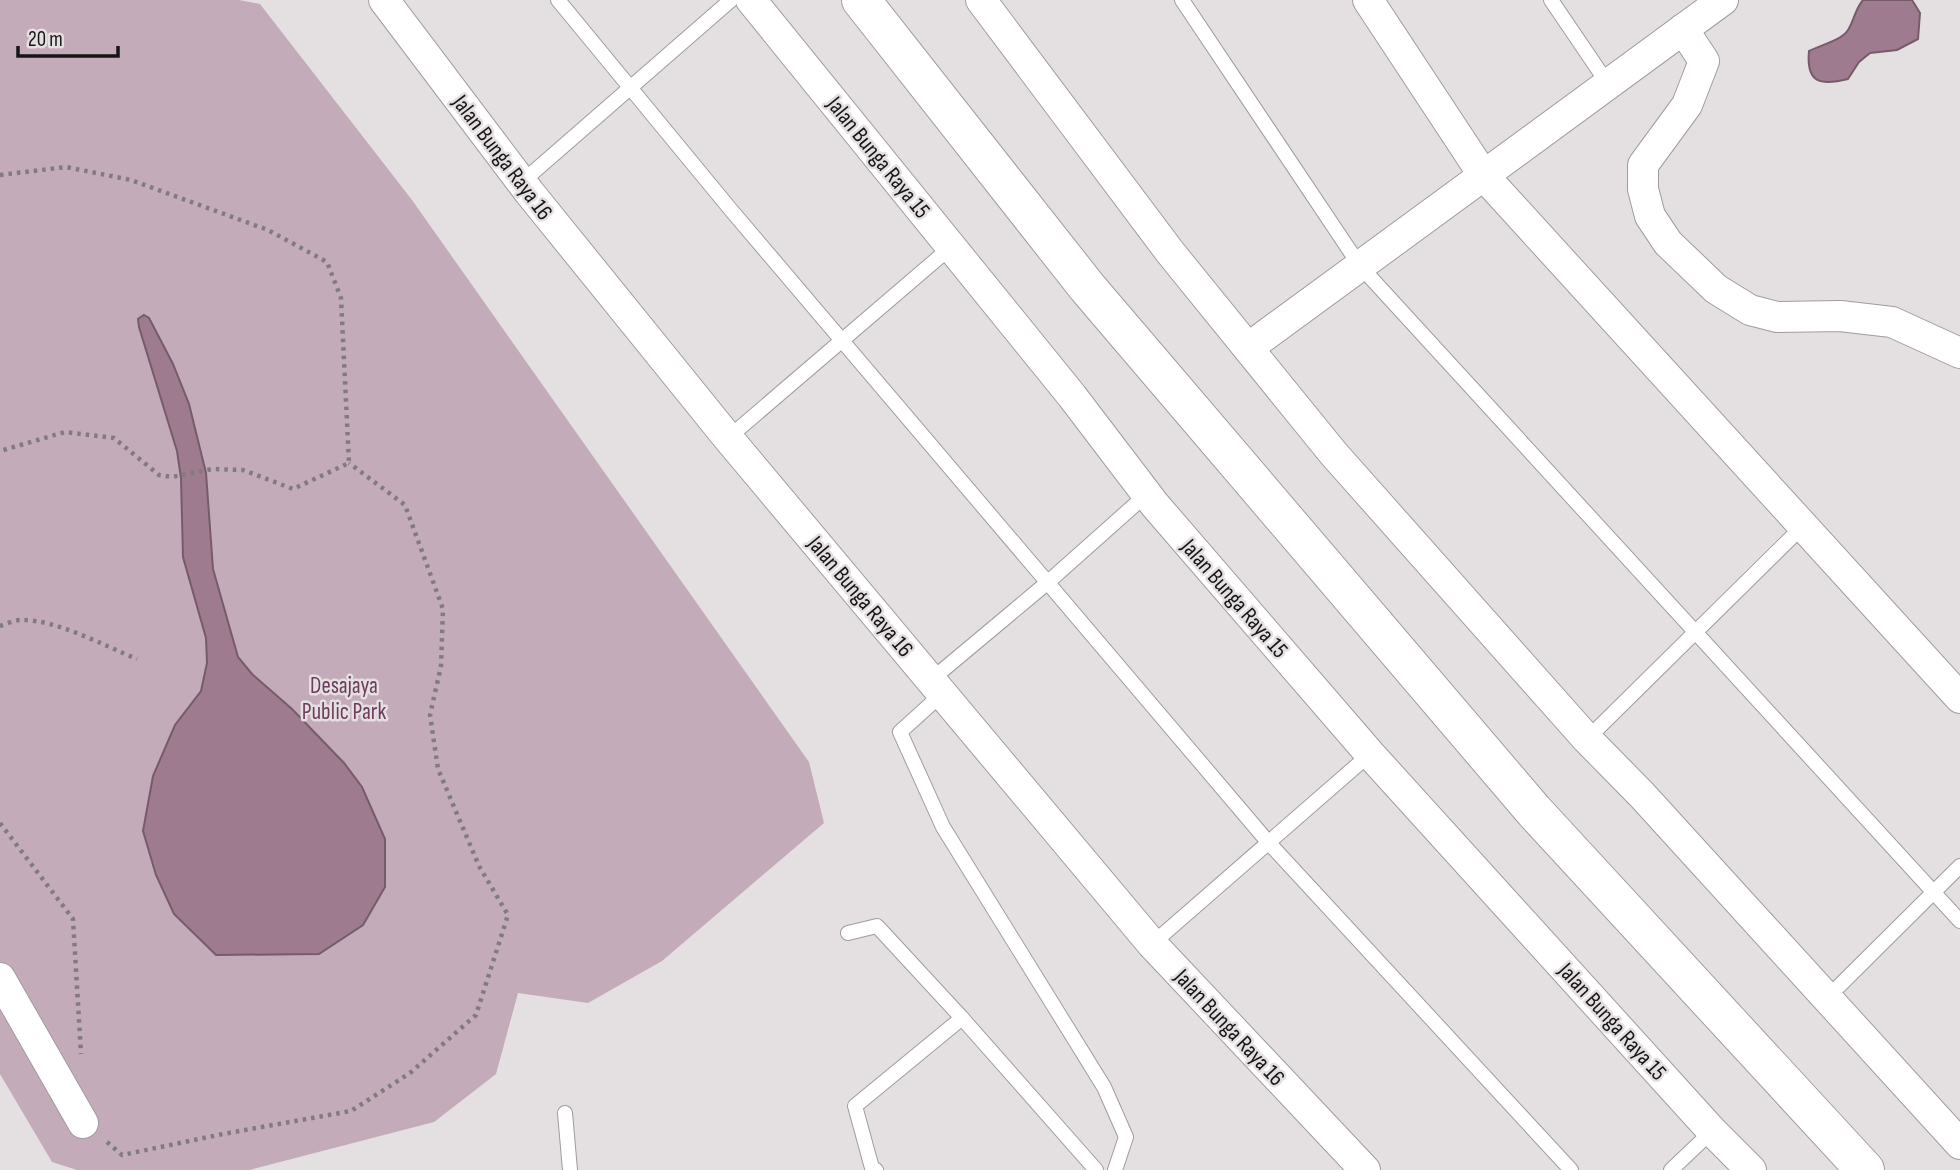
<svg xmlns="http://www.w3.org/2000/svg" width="1960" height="1170" viewBox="0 0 1960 1170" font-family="'Sofia Sans Condensed',sans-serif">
<rect width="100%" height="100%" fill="#e4dfe1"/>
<polygon fill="#c4abb9" points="0,0 239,0 260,4 412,200 809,762 824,823 662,961 588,1003 518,993 496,1074 434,1122 249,1170 77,1170 52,1162 0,1074"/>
<g fill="#9f7b90" stroke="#765c6b" stroke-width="2">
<path d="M 1863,0 L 1912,0 L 1920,13 L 1918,39 L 1897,50 L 1870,53 L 1859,62 L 1848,79 C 1820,86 1806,83 1809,51 C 1820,45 1841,41 1848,30 C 1854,21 1855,9 1863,0 Z"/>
<polygon points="144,315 149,318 173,364 189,404 206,473 213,569 238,657 252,674 292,709 344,763 362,787 385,839 385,887 363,925 319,954 216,955 174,914 156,875 143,831 153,776 175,725 201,691 207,663 206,638 183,557 181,478 177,451 139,327 138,319"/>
</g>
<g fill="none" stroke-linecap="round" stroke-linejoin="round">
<g stroke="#a19c9e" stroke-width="16">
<g id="lane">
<polyline points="558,0 731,210 1268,842 1571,1170"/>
<polyline points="1182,0 1360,266 1960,921"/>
<polyline points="1551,0 1608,84"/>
<polyline points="522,182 731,0"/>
<polyline points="728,438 951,247"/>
<polyline points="931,680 1047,583 1147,494"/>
<polyline points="943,693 900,732 943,827 1104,1087 1126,1137 1115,1170"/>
<polyline points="1587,739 1802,527"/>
<polyline points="848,933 877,926 962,1018 1096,1170"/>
<polyline points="1152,944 1370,754"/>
<polyline points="1826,999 1960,866"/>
<polyline points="565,1113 570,1170"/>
<polyline points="876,1170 872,1168 855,1106 962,1018"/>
<polyline points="1671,1170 1712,1131"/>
</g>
</g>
<g stroke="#a19c9e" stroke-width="32">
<g id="street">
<polyline points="384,0 529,192 728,438 1152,944 1365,1170"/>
<polyline points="751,0 1072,396 1155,505 1370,754 1712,1131 1751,1170"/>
<polyline points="981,0 1170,252 1333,453 1587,739 1642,795 1960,1144"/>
<polyline points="1368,0 1484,176 1960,698"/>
<polyline points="1683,29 1704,61 1687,105 1643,165 1643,189 1650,216 1668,243 1716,289 1750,310 1777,317 1840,316 1892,322 1960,353"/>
<polyline points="1248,348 1723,0"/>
<polyline points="0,978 83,1123"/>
</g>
</g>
<g stroke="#a19c9e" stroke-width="40">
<polyline id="secondary" points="861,0 1087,287 1534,811 1865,1170"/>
</g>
<g stroke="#807c7e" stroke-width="4.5" stroke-dasharray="3.5 5" stroke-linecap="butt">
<polyline points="0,175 66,167 131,180 268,230 327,262 341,298 349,463 293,489 243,470 212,469 172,477 159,475 114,438 65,432 0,451"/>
<path d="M 0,626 C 6,624 14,620 21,620 C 55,619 105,646 137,659"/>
<polyline points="0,823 73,919 81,1054"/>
<polyline points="107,1142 122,1155 223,1134 351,1111 410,1073 476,1015 508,915 479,866 438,769 430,715 441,666 443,609 405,505 349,463"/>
</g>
<use href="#lane" stroke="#fff" stroke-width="14"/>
<use href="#street" stroke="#fff" stroke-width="30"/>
<use href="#secondary" stroke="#fff" stroke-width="38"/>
</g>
<g text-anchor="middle" stroke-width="5" stroke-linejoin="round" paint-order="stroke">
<g font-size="23" fill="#171516" stroke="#e4dfe1">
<text transform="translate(503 157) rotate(53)" y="8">Jalan Bunga Raya 16</text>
<text transform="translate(879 157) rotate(51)" y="8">Jalan Bunga Raya 15</text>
<text transform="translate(861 596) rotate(50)" y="8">Jalan Bunga Raya 16</text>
<text transform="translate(1235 598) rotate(49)" y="8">Jalan Bunga Raya 15</text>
<text transform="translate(1613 1021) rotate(48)" y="8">Jalan Bunga Raya 15</text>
<text transform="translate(1230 1027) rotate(47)" y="8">Jalan Bunga Raya 16</text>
</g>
<g font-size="23" fill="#6e3b5a" stroke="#e4dfe1">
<text x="344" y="693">Desajaya<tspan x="344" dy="26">Public Park</tspan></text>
</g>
</g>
<path d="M18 46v10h100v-10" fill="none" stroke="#171516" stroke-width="3.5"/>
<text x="28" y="46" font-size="21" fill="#171516" stroke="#e4dfe1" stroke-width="5" paint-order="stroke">20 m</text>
</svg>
